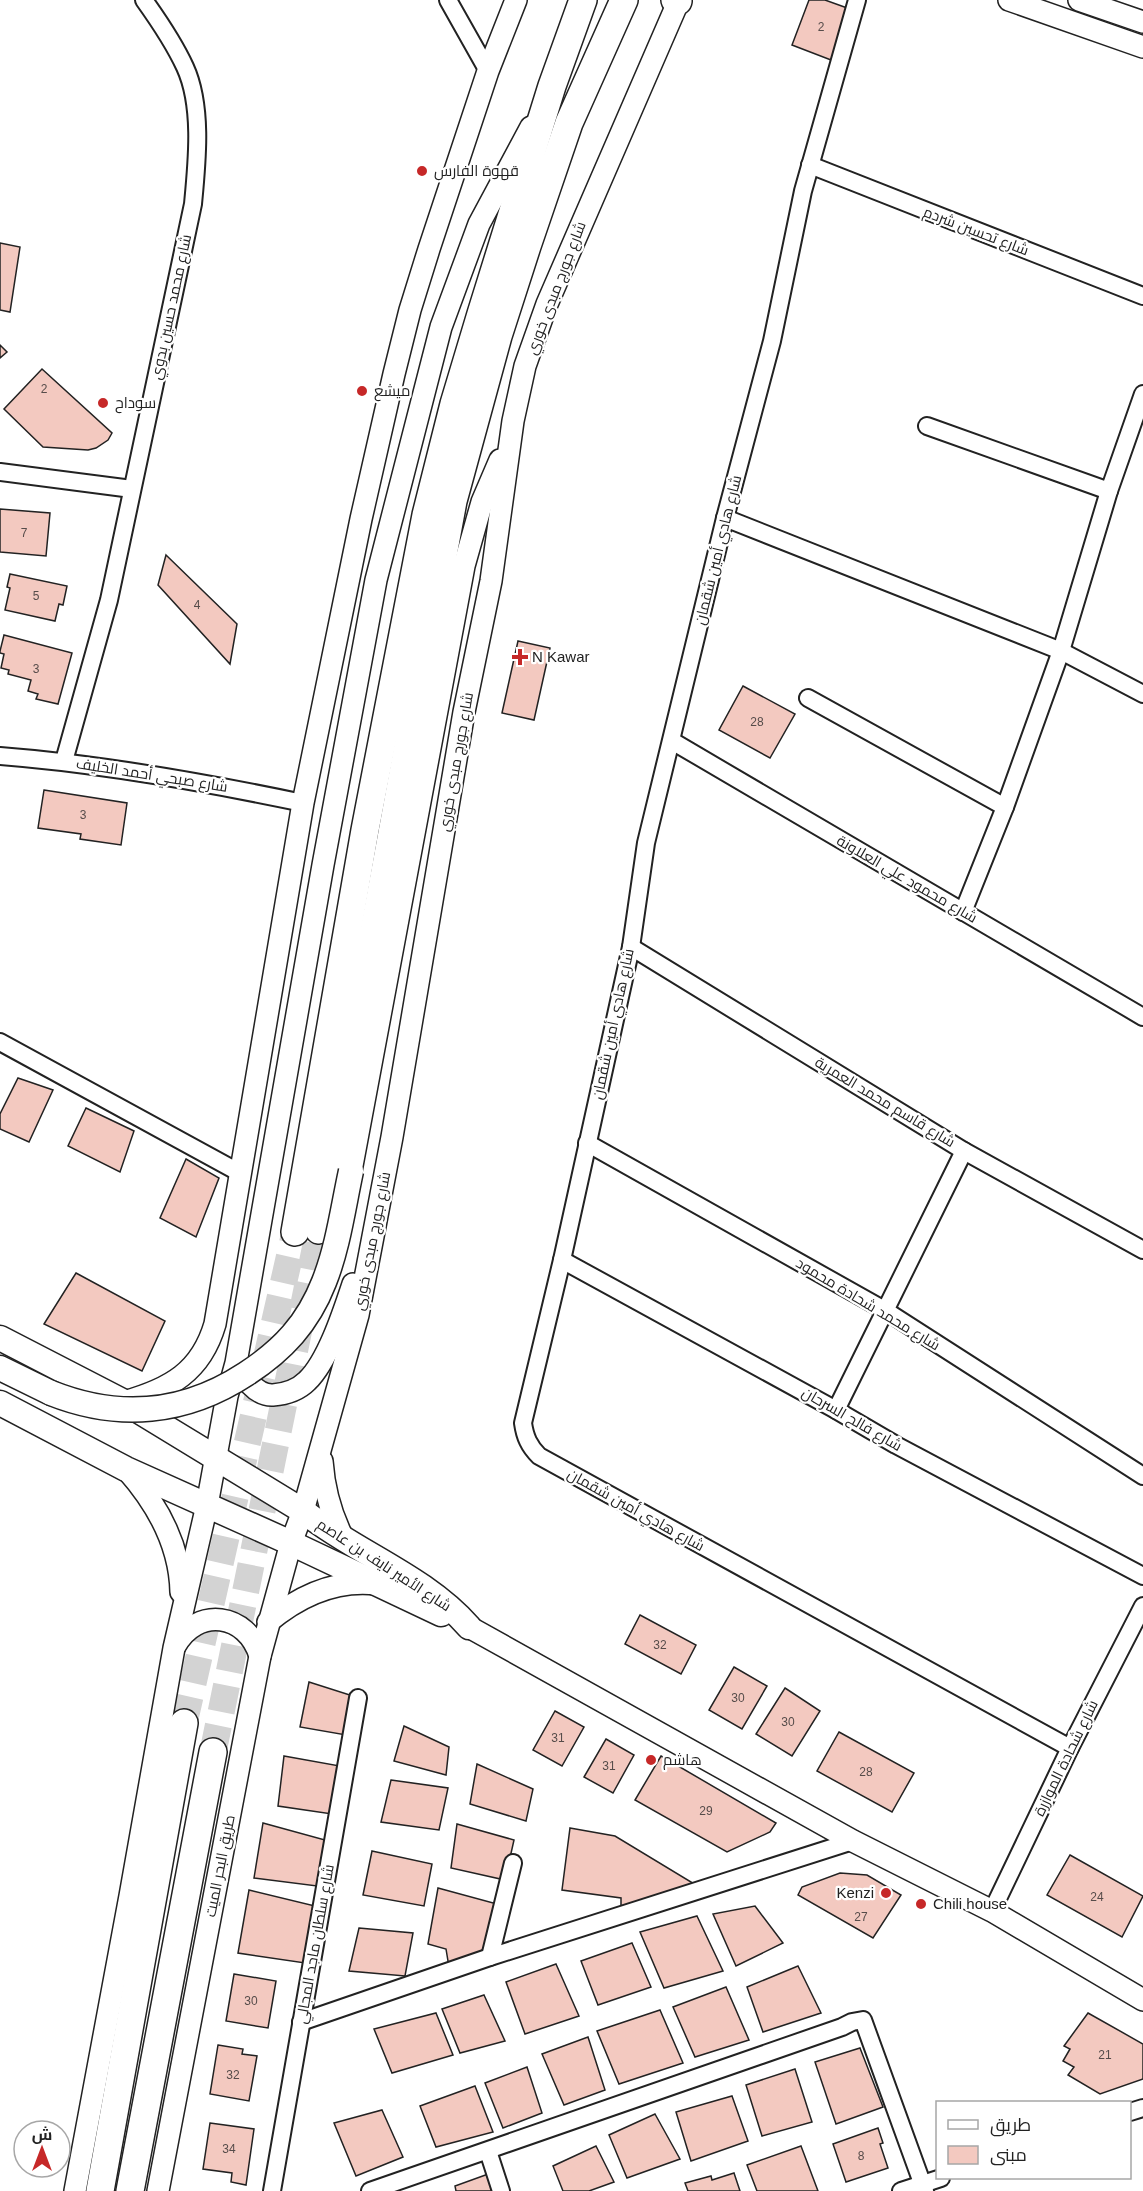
<svg xmlns="http://www.w3.org/2000/svg" width="1143" height="2191" viewBox="0 0 1143 2191" font-family="Helvetica,Cairo,sans-serif">
<rect width="100%" height="100%" fill="#fff"/>
<g fill="#f3c9c0" stroke="#222" stroke-width="1.5">
<polygon points="809,0 825,0 850,9 831,60 792,45"/>
<polygon points="0,243 20,247 10,312 0,310"/>
<polygon points="0,345 7,352 0,358"/>
<polygon points="42,369 112,433 108,440 96,448 88,450 43,447 4,409"/>
<polygon points="0,509 50,513 46,556 0,552"/>
<polygon points="166,555 237,624 230,664 158,585"/>
<polygon points="10,574 67,586 63,605 59,604 55,621 5,610 10,588 7,587"/>
<polygon points="4,635 72,653 58,704 36,699 38,694 28,691 31,680 8,674 9,670 1,668 4,654 0,653 0,651"/>
<polygon points="518,641 550,648 534,720 502,713"/>
<polygon points="743,686 795,714 770,758 719,730"/>
<polygon points="44,790 127,803 121,845 80,839 81,834 38,828"/>
<polygon points="18,1078 53,1090 29,1142 0,1129 0,1114"/>
<polygon points="86,1108 134,1131 120,1172 68,1146"/>
<polygon points="186,1159 219,1178 196,1237 160,1218"/>
<polygon points="76,1273 165,1321 142,1371 44,1324"/>
<polygon points="640,1615 696,1645 681,1674 625,1644"/>
<polygon points="734,1667 767,1686 742,1729 709,1710"/>
<polygon points="309,1682 353,1696 346,1735 300,1727"/>
<polygon points="785,1688 820,1711 792,1756 756,1734"/>
<polygon points="555,1711 584,1727 562,1766 533,1750"/>
<polygon points="404,1726 449,1747 446,1775 394,1761"/>
<polygon points="839,1732 914,1773 892,1812 817,1771"/>
<polygon points="606,1739 634,1755 613,1793 584,1777"/>
<polygon points="284,1756 340,1766 332,1814 278,1806"/>
<polygon points="661,1756 776,1823 770,1832 727,1852 635,1800"/>
<polygon points="477,1764 533,1789 526,1821 470,1804"/>
<polygon points="391,1780 448,1788 439,1830 381,1822"/>
<polygon points="263,1823 325,1840 317,1886 254,1878"/>
<polygon points="457,1824 514,1840 505,1880 451,1868"/>
<polygon points="570,1828 615,1836 696,1885 621,1907 621,1898 562,1890"/>
<polygon points="372,1851 432,1864 424,1906 363,1895"/>
<polygon points="1070,1855 1143,1896 1122,1937 1047,1895"/>
<polygon points="840,1873 867,1875 901,1895 873,1938 798,1895 802,1887"/>
<polygon points="438,1888 497,1904 486,1953 449,1967 446,1949 428,1944"/>
<polygon points="249,1890 315,1906 305,1963 238,1953"/>
<polygon points="755,1906 783,1943 736,1966 713,1914"/>
<polygon points="697,1916 723,1971 664,1988 640,1932"/>
<polygon points="359,1928 413,1933 405,1976 349,1971"/>
<polygon points="632,1943 651,1987 598,2005 581,1961"/>
<polygon points="556,1964 579,2016 525,2034 506,1982"/>
<polygon points="798,1966 821,2013 763,2032 747,1987"/>
<polygon points="234,1974 276,1981 268,2028 226,2021"/>
<polygon points="726,1987 749,2040 695,2057 673,2007"/>
<polygon points="484,1995 505,2041 460,2053 442,2009"/>
<polygon points="660,2010 683,2063 619,2084 597,2031"/>
<polygon points="436,2013 453,2055 392,2073 374,2029"/>
<polygon points="1088,2013 1143,2044 1143,2079 1100,2094 1068,2075 1074,2067 1063,2061 1070,2049 1064,2046"/>
<polygon points="588,2037 605,2090 564,2105 542,2054"/>
<polygon points="218,2045 243,2049 242,2054 257,2056 249,2101 210,2094"/>
<polygon points="860,2048 883,2107 836,2124 815,2062"/>
<polygon points="527,2067 542,2113 503,2128 485,2083"/>
<polygon points="795,2069 812,2122 762,2136 746,2085"/>
<polygon points="475,2086 493,2132 436,2147 420,2106"/>
<polygon points="732,2096 748,2141 691,2161 676,2112"/>
<polygon points="382,2110 403,2157 356,2176 334,2123"/>
<polygon points="655,2114 680,2159 627,2178 609,2135"/>
<polygon points="210,2123 254,2129 246,2185 231,2182 232,2173 203,2169"/>
<polygon points="878,2128 883,2143 880,2144 888,2168 846,2182 833,2144"/>
<polygon points="596,2146 614,2182 589,2191 563,2191 553,2166"/>
<polygon points="801,2146 818,2191 757,2191 747,2165"/>
<polygon points="491,2173 497,2191 456,2191 455,2186"/>
<polygon points="734,2173 740,2191 688,2191 685,2183 711,2176 712,2180"/>
</g>
<g fill="none" stroke-linecap="round" stroke-linejoin="round">
<g stroke="#d3d3d3" stroke-width="27" stroke-dasharray="27 14" stroke-linecap="butt">
<polyline points="184,1723 295,1232"/>
<polyline points="213,1752 319,1230"/>
</g>
<g stroke="#222" stroke-width="20">
<g id="minor">
<polyline points="448,0 488,71"/>
<path d="M 857,0 L 803,191 L 772,341 L 725,518 L 646,843 L 631,947 L 562,1260 L 523,1423 C 525,1437 529,1446 539,1456 L 1070,1748"/>
<polyline points="810,165 1143,296"/>
<polyline points="927,426 1109,491"/>
<polyline points="0,472 132,489"/>
<polyline points="725,518 1061,651 1143,694"/>
<polyline points="808,698 1005,807"/>
<polyline points="672,741 1143,1017"/>
<path d="M 0,756 C 102,764 203,782 303,803"/>
<path d="M 64,761 L 109,600 L 193,204 C 197,162 203,106 185,67 C 174,43 159,21 144,0"/>
<polyline points="963,912 1005,807 1061,651 1109,491 1143,394"/>
<polyline points="631,947 964,1151 1143,1250"/>
<polyline points="0,1042 240,1173"/>
<polyline points="587,1143 886,1311 1143,1476"/>
<polyline points="562,1260 836,1410 896,1445 1143,1576"/>
<polyline points="836,1410 964,1151"/>
<polyline points="992,1911 1070,1748 1143,1606"/>
<polyline points="490,1957 513,1863"/>
<polyline points="301,2022 490,1957 853,1841"/>
<polyline points="1130,2112 1143,2108"/>
<polyline points="488,2151 501,2191"/>
<polyline points="272,2191 358,1698"/>
<polyline points="370,2191 842,2027 852,2022 863,2020 925,2191"/>
<polyline points="901,2191 941,2178"/>
</g>
</g>
<g stroke="#222" stroke-width="24">
<g id="tertiary">
<polyline points="1009,0 1143,47"/>
<polyline points="1079,0 1143,22"/>
<polyline points="351,1171 464,566 482,502 500,460"/>
<path d="M 237,1363 C 243,1377 256,1396 273,1395 C 286,1394 298,1390 307,1381 C 328,1361 344,1311 353,1284"/>
<path d="M 124,1402 C 170,1389 201,1372 215,1324 L 303,803 L 361,519 L 394,374 L 410,310 L 429,249 L 488,71 L 516,0"/>
<path d="M 322,1461 C 324,1489 331,1515 344,1540"/>
<path d="M 127,1470 C 157,1504 180,1545 181,1592"/>
<path d="M 268,1622 C 299,1596 335,1579 377,1584"/>
<polyline points="469,1627 853,1841 992,1911 1143,2000"/>
<path d="M 175,1646 C 197,1606 247,1613 260,1656"/>
<polyline points="75,2191 130,1896 174,1648 207,1505 227,1396 236,1363 323,865 376,580 441,327 479,224 531,127"/>
<polyline points="158,2191 260,1656 291,1543 303,1511 358,1315 392,1137 464,712 491,581 513,421 525,366 547,304 679,0"/>
</g>
</g>
<g stroke="#222" stroke-width="27">
<g id="secondary">
<path d="M 0,1338 L 124,1402 L 303,1511 C 356,1553 424,1576 469,1627"/>
<polyline points="0,1368 51,1393"/>
<polyline points="0,1403 126,1469 291,1543 441,1614"/>
</g>
</g>
<g stroke="#222" stroke-width="30">
<g id="primary">
<polyline points="675,0 678,1"/>
<polyline points="319,1230 453,501 498,336 527,246 569,123 624,0"/>
<polyline points="295,1232 365,830 426,515 454,404 481,314 552,86 583,0"/>
<polyline points="100,2191 184,1723"/>
<polyline points="130,2191 213,1752"/>
</g>
</g>
<use href="#minor" stroke="#fff" stroke-width="16"/>
<use href="#tertiary" stroke="#fff" stroke-width="21"/>
<use href="#secondary" stroke="#fff" stroke-width="24"/>
<use href="#primary" stroke="#fff" stroke-width="27"/>
<g stroke="#222" stroke-width="27" stroke-linecap="butt">
<path id="secondary-bridge" d="M 51,1393 C 119,1420 185,1414 246,1374 C 283,1350 308,1323 324,1282 C 338,1247 343,1208 351,1171"/>
</g>
<use href="#secondary-bridge" stroke="#fff" stroke-width="24"/>
</g>
<g fill="#c62828" stroke="#fff" stroke-width="2">
<circle cx="422" cy="171" r="6"/>
<circle cx="362" cy="391" r="6"/>
<circle cx="103" cy="403" r="6"/>
<path d="M517 648h6v6h6v6h-6v6h-6v-6h-6v-6h6z"/>
<circle cx="651" cy="1760" r="6"/>
<circle cx="886" cy="1893" r="6"/>
<circle cx="921" cy="1904" r="6"/>
</g>
<g text-anchor="middle" stroke-width="4.5" stroke-linejoin="round" paint-order="stroke">
<g font-size="12" fill="#564c4a">
<text x="821" y="31">2</text>
<text x="44" y="393">2</text>
<text x="24" y="537">7</text>
<text x="36" y="600">5</text>
<text x="197" y="609">4</text>
<text x="36" y="673">3</text>
<text x="757" y="726">28</text>
<text x="83" y="819">3</text>
<text x="660" y="1649">32</text>
<text x="738" y="1702">30</text>
<text x="788" y="1726">30</text>
<text x="558" y="1742">31</text>
<text x="609" y="1770">31</text>
<text x="866" y="1776">28</text>
<text x="706" y="1815">29</text>
<text x="1097" y="1901">24</text>
<text x="861" y="1921">27</text>
<text x="251" y="2005">30</text>
<text x="1105" y="2059">21</text>
<text x="233" y="2079">32</text>
<text x="229" y="2153">34</text>
<text x="861" y="2160">8</text>
</g>
<g font-size="15" fill="#222" stroke="#fff" text-anchor="start">
<text x="434" y="176">قهوة الفارس</text>
<text x="374" y="396">ميشع</text>
<text x="115" y="408">سوداح</text>
<text x="532" y="662">N Kawar</text>
<text x="663" y="1765">هاشم</text>
<text x="874" y="1898" text-anchor="end">Kenzi</text>
<text x="933" y="1909">Chili house</text>
</g>
<g font-size="15" fill="#222" stroke="#fff">
<text transform="translate(976 231) rotate(21)" y="5">شارع تحسين شردم</text>
<text transform="translate(556 288) rotate(-69)" y="5">شارع جورج مبدى خوري</text>
<text transform="translate(171 307) rotate(-78)" y="5">شارع محمد حسين بدوي</text>
<text transform="translate(718 550) rotate(-76)" y="5">شارع هادي أمين شقمان</text>
<text transform="translate(456 762) rotate(-80)" y="5">شارع جورج مبدى خوري</text>
<text transform="translate(152 775) rotate(9)" y="5">شارع صبحي أحمد الخليف</text>
<text transform="translate(907 879) rotate(30)" y="5">شارع محمود علي العلاونة</text>
<text transform="translate(613 1024) rotate(-78)" y="5">شارع هادي أمين شقمان</text>
<text transform="translate(885 1102) rotate(31)" y="5">شارع قاسم محمد العمرية</text>
<text transform="translate(372 1241) rotate(-79)" y="5">شارع جورج مبدى خوري</text>
<text transform="translate(868 1304) rotate(31)" y="5">شارع محمد شحادة محمود</text>
<text transform="translate(852 1419) rotate(30)" y="5">شارع فالح السرحان</text>
<text transform="translate(636 1510) rotate(29)" y="5">شارع هادي أمين شقمان</text>
<text transform="translate(384 1565) rotate(33)" y="5">شارع الأمير نايف بن عاصم</text>
<text transform="translate(1066 1758) rotate(-64)" y="5">شارع شحادة الموازرة</text>
<text transform="translate(220 1866) rotate(-79)" y="5">طريق البحر الميت</text>
<text transform="translate(315 1944) rotate(-80)" y="5">شارع سلطان ماجد المجالي</text>
</g>
</g>
<rect x="936" y="2101" width="195" height="78" fill="#ffffff" stroke="#a7a7a7" stroke-width="1.5"/>
<rect x="948" y="2120" width="30" height="9" fill="#ffffff" stroke="#a7a7a7" stroke-width="1.5"/>
<text x="990" y="2131" font-size="18" fill="#222222">طريق</text>
<rect x="948" y="2146" width="30" height="18" fill="#f3c9c0" stroke="#a7a7a7" stroke-width="1.5"/>
<text x="990" y="2161" font-size="18" fill="#222222">مبنى</text>
<g transform="translate(42 2149)"><circle r="28" fill="#ffffff" stroke="#a7a7a7" stroke-width="1.5"/>
<path d="M0-4.5L10 22L0 15L-10 22Z" fill="#c62828"/>
<text y="-9" font-size="16" font-weight="bold" text-anchor="middle" fill="#222222">ش</text>
</g>
</svg>
